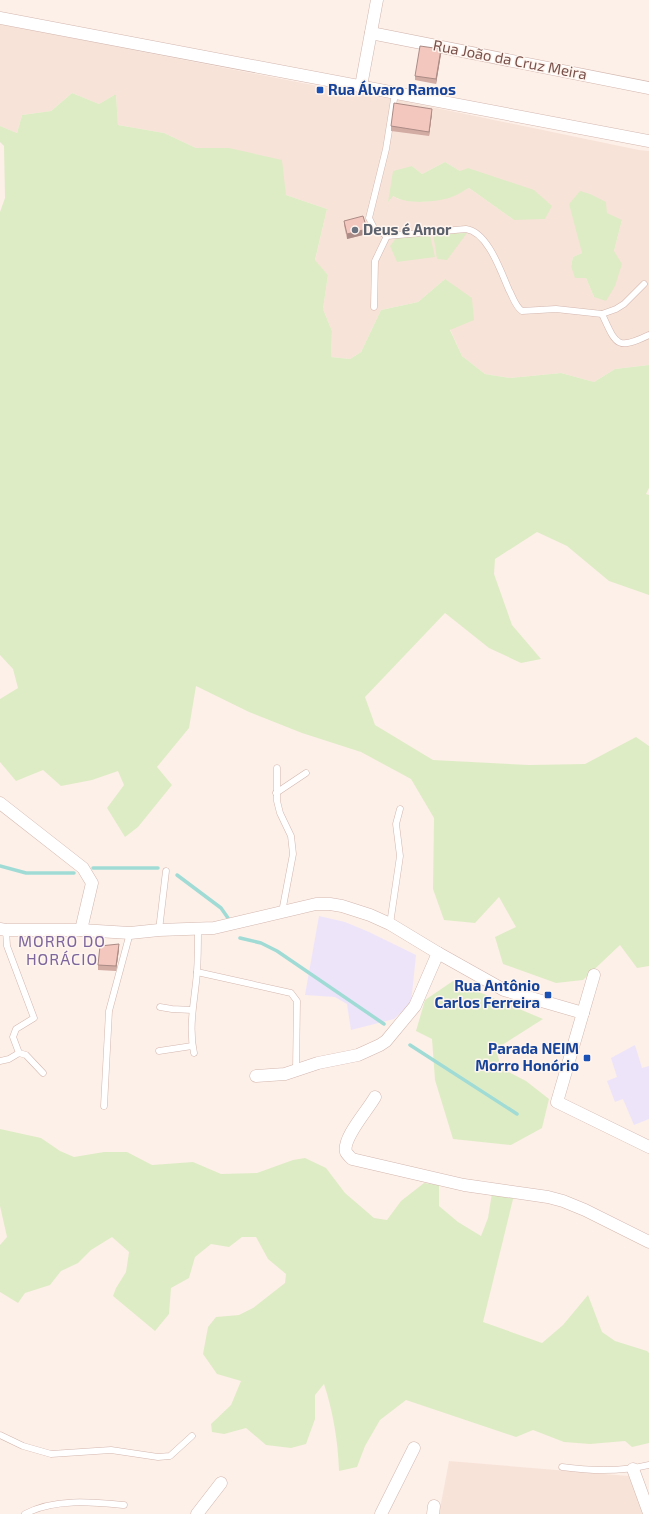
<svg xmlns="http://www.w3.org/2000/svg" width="649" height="1514" viewBox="0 0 649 1514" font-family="'Exo 2',sans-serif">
<rect width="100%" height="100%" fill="#fdf0e8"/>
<g fill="#f8e3d9" fill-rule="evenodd">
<path d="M 0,24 L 359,94 L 393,99 L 639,150 L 649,151 L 649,365 L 615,369 L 594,382 L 561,373 L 510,378 L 485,374 L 462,356 L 450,329 L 445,279 L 418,302 L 381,310 L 361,352 L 350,359 L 331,357 L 332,331 L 323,309 L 328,275 L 315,261 L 327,209 L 286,195 L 229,148 L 196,148 L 164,133 L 118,125 L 116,94 L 99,104 L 72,93 L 51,111 L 22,115 L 17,133 L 0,126 ZM 445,162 L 460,171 L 514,220 L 469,188 L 451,197 L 423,202 L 398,199 L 393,196 L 412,166 L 422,174 ZM 622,220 L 614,251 L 594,297 L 586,278 L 571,266 L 573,257 L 582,253 Z"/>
<polygon points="449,1461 629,1476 644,1514 439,1514"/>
</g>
<g fill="#ede4fa">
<polygon points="319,916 345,922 369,932 416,955 411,1003 394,1019 351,1030 347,1004 335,997 305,995"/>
<polygon points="635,1045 642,1068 649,1066 649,1119 634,1125 623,1099 615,1102 607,1081 617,1077 611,1058"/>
</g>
<g fill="#deecc5">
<polygon points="72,93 99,104 116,94 118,125 164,133 196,148 229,148 282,160 286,195 327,209 315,260 328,275 323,309 332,331 331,357 350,359 361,352 381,310 418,302 445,279 472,298 474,320 450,330 462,356 485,374 510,378 561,373 594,382 615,369 649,365 649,488 646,494 649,495 649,595 609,581 567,546 537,532 495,559 494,574 512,625 541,659 521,663 489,648 445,613 365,697 375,725 433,760 529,765 585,764 636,737 649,746 649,966 637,968 620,945 583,980 556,983 503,964 495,937 516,927 499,897 475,923 444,920 433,889 434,818 411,779 361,752 302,733 249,712 196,686 189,728 157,767 172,785 138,827 125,837 107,808 124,785 118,771 92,780 61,786 43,770 16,781 0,762 0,699 18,688 13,669 0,655 0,212 5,198 4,146 0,142 0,126 17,133 22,115 51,111"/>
<path d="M 445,162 L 460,171 L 468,168 L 534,190 L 552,206 L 545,219 L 514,220 L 469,188 C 463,191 456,196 449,198 C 434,202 407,205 393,196 L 388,202 L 393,171 L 412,166 L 422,174 Z"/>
<polygon points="580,191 590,194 606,202 607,213 622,220 614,251 622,264 615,286 606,301 594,297 586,278 575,278 571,266 573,257 582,253 569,204"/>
<polygon points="467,233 447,260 437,259 433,234"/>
<polygon points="430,235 435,257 397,262 390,246 396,238"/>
<polygon points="453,981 543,1019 496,1049 501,1068 526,1081 549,1099 542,1128 511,1145 453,1139 435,1080 432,1039 416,1031 425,1000"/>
<path d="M 0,1129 L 41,1138 L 60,1151 L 74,1157 L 104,1152 L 127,1152 L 152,1165 L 193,1162 L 221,1174 L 257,1173 L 293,1160 L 305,1158 L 326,1168 L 345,1193 L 374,1218 L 387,1220 L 401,1201 L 424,1183 L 439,1185 L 439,1206 L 458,1222 L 481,1236 L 488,1218 L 492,1193 L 514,1195 L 483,1322 L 542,1343 L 563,1325 L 588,1295 L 602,1332 L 615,1341 L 647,1351 L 649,1353 L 649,1443 L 632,1447 L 625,1441 L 590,1444 L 564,1442 L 533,1430 L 516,1437 L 406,1400 L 380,1420 L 365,1446 L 357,1467 L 339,1471 C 338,1442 333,1411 324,1384 L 315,1395 L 315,1419 L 306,1444 L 291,1448 L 266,1445 L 246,1428 L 224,1434 L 212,1432 L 211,1424 L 231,1405 L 241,1381 L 217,1374 L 203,1354 L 208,1327 L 216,1317 L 239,1315 L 253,1308 L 285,1283 L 286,1274 L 268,1259 L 256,1237 L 242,1237 L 229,1247 L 211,1244 L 195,1257 L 189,1278 L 171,1288 L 169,1314 L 155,1331 L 113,1296 L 116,1288 L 126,1272 L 129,1252 L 112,1237 L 91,1250 L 78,1263 L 61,1271 L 50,1285 L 25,1293 L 18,1303 L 0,1292 L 0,1245 L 7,1237 L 0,1206 Z"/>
</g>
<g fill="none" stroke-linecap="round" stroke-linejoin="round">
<g stroke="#a0dbd6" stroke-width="3.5">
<polyline points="0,866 26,873 74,873"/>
<polyline points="93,868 158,868"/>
<polyline points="177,875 221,908 228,918"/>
<polyline points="240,938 261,943 277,951 384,1024"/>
<polyline points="410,1045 517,1114"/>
</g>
<g stroke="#d3b7af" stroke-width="7">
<g id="lane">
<path d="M 395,93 L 386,149 L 369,218 L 374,228 L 387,236 L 466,229 C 488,232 501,272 509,290 C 513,297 515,306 522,311 L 556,309 L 602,314 L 616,309 L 624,304 L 644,284"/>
<polyline points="374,307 375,261 387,236"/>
<path d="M 602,314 C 616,344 616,351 649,335"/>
<polyline points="277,768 277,801 280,813 291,836 293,854 282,912"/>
<polyline points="276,793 306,773"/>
<polyline points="390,924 400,856 396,824 400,809"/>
<polyline points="6,930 7,946 34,1018 16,1029 13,1037 19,1053 26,1055 43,1073"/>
<polyline points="159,930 166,871"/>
<polyline points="197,972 291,993 297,1001 296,1071"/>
<polyline points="160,1007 172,1009 192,1010"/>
<polyline points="159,1051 192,1046"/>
<path d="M 194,1053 C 188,1026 195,999 197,972 C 198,958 198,943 198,929"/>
<polyline points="0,1061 9,1059 19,1053"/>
<polyline points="104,1106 109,1011 130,933"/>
<polyline points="0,1435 23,1446 51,1454 111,1450 158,1457 170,1456 192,1436"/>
<path d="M 562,1467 C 591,1471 621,1472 649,1465"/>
<path d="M 25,1514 C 54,1498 93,1502 124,1505"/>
</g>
</g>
<g stroke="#d3b7af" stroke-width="13">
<g id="street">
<polyline points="0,18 649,141"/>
<polyline points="371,33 649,88"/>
<polyline points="361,86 377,0"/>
<polyline points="0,803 83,868 92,883 81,930"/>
<polyline points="0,929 6,930 81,930 130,933 159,930 214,928 316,904 330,904 342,906 370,915 390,924 438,953 504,990 583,1013"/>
<polyline points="594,975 557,1102 649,1147"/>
<polyline points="256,1076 285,1074 318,1063 358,1055 380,1045 386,1041 415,1006 438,953"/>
<path d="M 375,1097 C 368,1110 342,1138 346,1152 C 347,1154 350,1157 352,1159 L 464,1185 L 548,1197 L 563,1201 L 585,1210 L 649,1242"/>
<polyline points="633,1469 649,1513"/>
<polyline points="197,1514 221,1483"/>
<polyline points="381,1514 414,1448"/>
<polyline points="433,1514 434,1506"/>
</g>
</g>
<use href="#lane" stroke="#fff" stroke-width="6"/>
<use href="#street" stroke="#fff" stroke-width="12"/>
</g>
<g fill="#d2aba3">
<polygon points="441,54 436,84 415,80 415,76"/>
<polygon points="432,113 429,136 391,131 391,126"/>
<polygon points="344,221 367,234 347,239 344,225"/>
<polygon points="119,949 116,971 98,970 98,965"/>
</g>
<g fill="#ab8b85">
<polygon points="441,49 441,54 436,84 436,79"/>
<polygon points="432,109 432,113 429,136 429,132"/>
<polygon points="367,229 367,234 347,239 347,234"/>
<polygon points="119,944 119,949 116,971 116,966"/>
</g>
<g fill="#f4c7be" stroke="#ab8b85">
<polygon points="420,46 441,49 436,79 415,76"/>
<polygon points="394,103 432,109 429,132 391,126"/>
<polygon points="363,216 367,229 347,234 344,221"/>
<polygon points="119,944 116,966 98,965 100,946"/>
</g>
<g fill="#1a4fb4" stroke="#fff5ef" stroke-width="1.5">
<rect x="316" y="86" width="8" height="8" rx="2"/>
<rect x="544" y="991" width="8" height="8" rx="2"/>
<rect x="583" y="1054" width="8" height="8" rx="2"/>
</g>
<circle fill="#6b7280" stroke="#fff5ef" stroke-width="1.5" cx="355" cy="230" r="4"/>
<g text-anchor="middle" stroke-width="3" stroke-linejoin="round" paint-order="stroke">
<g font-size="15" fill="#79504a" stroke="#fff5ef">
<text transform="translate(510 60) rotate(11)" y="5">Rua João da Cruz Meira</text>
</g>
<g font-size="15" font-weight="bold" fill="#164399" stroke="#fff5ef" text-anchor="end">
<text x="328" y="95" text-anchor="start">Rua Álvaro Ramos</text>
<text x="540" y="991">Rua Antônio<tspan x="540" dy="17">Carlos Ferreira</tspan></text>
<text x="579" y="1054">Parada NEIM<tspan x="579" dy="17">Morro Honório</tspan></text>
</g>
<g font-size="15" font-weight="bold" fill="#5b616d" stroke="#fff5ef" text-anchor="start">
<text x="363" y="235">Deus é Amor</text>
</g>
<g font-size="16" letter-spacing="1" fill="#7d669c" stroke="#fff5ef">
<text x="62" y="947">MORRO DO<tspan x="62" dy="18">HORÁCIO</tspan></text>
</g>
</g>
</svg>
